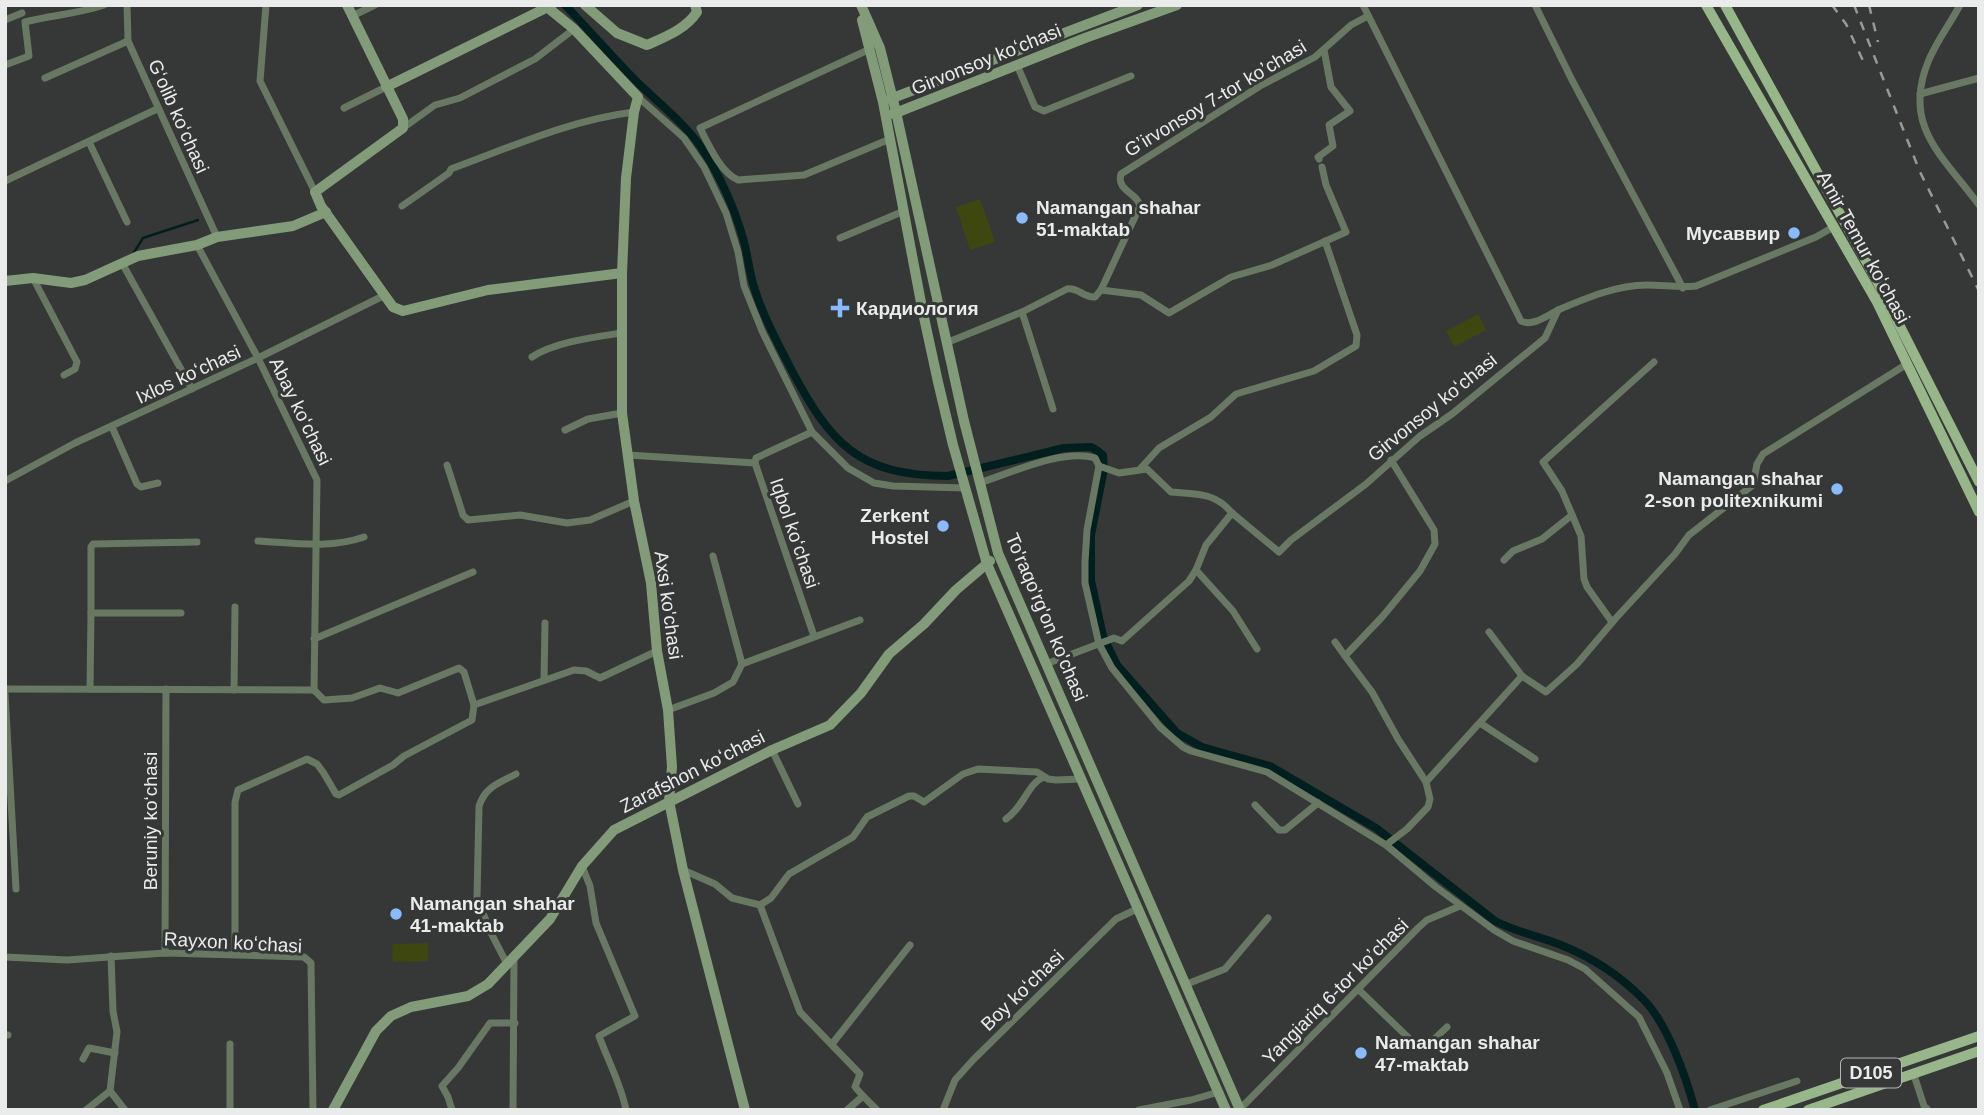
<svg xmlns="http://www.w3.org/2000/svg" width="1984" height="1115" viewBox="0 0 1984 1115" font-family="Helvetica,sans-serif">
<rect width="100%" height="100%" fill="#353836"/>
<g fill="#3f4711">
<polygon points="980,199 995,242 970,250 956,207"/>
<polygon points="1478,314 1486,330 1454,347 1446,331"/>
<polygon points="428,943 428,961 393,962 392,944"/>
</g>
<g fill="none" stroke-linecap="round" stroke-linejoin="round">
<polyline stroke="#021f1f" stroke-width="2.5" points="133,254 143,238 198,220"/>
<path stroke="#021f1f" stroke-width="8" d="M 565,5 C 590,31 613,58 638,83 C 659,103 684,123 701,147 C 719,174 734,207 743,238 C 748,255 749,273 755,290 C 763,317 778,343 790,367 C 830,443 858,476 948,476 L 1064,448 L 1091,447 L 1098,451 L 1103,455 L 1104,469 L 1091,535 L 1091,580 L 1103,636 L 1117,665 L 1177,733 L 1202,747 L 1270,766 L 1376,828 L 1495,921 C 1516,932 1539,936 1561,945 C 1591,957 1619,975 1642,998 C 1667,1022 1686,1077 1695,1110"/>
<g stroke="#687862" stroke-width="7">
<polyline points="127,5 128,41 217,237"/>
<polyline points="266,5 260,81 315,192"/>
<path d="M 1363,5 L 1521,321 C 1532,327 1547,316 1558,310"/>
<polyline points="1535,5 1572,80 1683,288"/>
<path d="M 1960,5 C 1950,24 1936,42 1928,62 C 1902,127 1943,156 1979,205"/>
<polyline points="352,16 375,5"/>
<polyline points="5,20 22,13"/>
<path d="M 870,49 L 700,128 C 708,144 721,173 738,180 L 804,175 L 890,139"/>
<path d="M 5,65 L 29,56 L 25,22 C 51,15 78,14 104,5"/>
<polyline points="1017,65 1035,107 1044,111 1131,76"/>
<polyline points="45,78 128,41"/>
<polyline points="1920,94 1979,78"/>
<polyline points="638,97 684,138 704,167 726,213 738,252 744,286 762,331 812,432 848,468 874,483 893,486 965,488"/>
<polyline points="344,108 386,87"/>
<polyline points="403,128 435,105 460,98 535,59 574,29"/>
<polyline points="89,142 127,222"/>
<polyline points="1319,159 1318,157 1333,146 1329,125 1350,111 1331,87 1324,50"/>
<polyline points="5,181 157,109"/>
<path d="M 402,206 L 449,173 L 451,169 C 511,147 570,120 634,112"/>
<polyline points="840,238 904,211"/>
<polyline points="197,245 258,358 317,480 314,690"/>
<polyline points="122,263 192,389"/>
<polyline points="33,278 77,362 75,369 64,375"/>
<polyline points="1101,290 1141,295 1169,313 1231,277 1272,265 1346,232 1326,185 1322,167"/>
<polyline points="1022,312 1053,409"/>
<path d="M 946,343 L 1022,312 L 1067,289 C 1078,287 1084,298 1095,297 L 1101,290 L 1140,206 C 1137,192 1116,191 1121,174 L 1260,86 L 1315,57 L 1351,25 L 1368,16"/>
<path d="M 532,357 C 554,342 595,337 621,333"/>
<polyline points="112,427 137,484 141,487 158,483"/>
<polyline points="565,430 588,419 622,413"/>
<polyline points="812,432 756,458 755,463 814,636"/>
<polyline points="628,455 755,463"/>
<polyline points="447,465 463,515 468,520 520,515 567,523 590,520 634,501"/>
<polyline points="1099,466 1087,530 1085,562 1085,583 1099,644 1112,668 1160,727 1183,747 1191,751 1267,772 1386,845 1436,887 1494,930 1513,941 1568,960 1585,969 1639,1017 1667,1073 1680,1110"/>
<polyline points="1140,469 1159,448 1211,417 1236,394 1314,371 1356,346 1357,335 1325,241"/>
<polyline points="5,481 75,443 258,358 385,295"/>
<path d="M 979,483 C 1011,473 1063,448 1095,458 L 1099,466 L 1119,473 L 1147,469 L 1171,492 C 1195,494 1215,492 1232,513"/>
<path d="M 258,541 C 293,543 330,549 364,537"/>
<polyline points="713,556 742,664"/>
<polyline points="1504,560 1513,551 1542,539 1572,515"/>
<polyline points="1196,570 1233,611 1257,649"/>
<polyline points="91,613 91,547 93,544 197,542"/>
<polyline points="1612,622 1587,587 1584,579 1581,536 1562,491 1543,462 1654,362"/>
<polyline points="1489,632 1522,676"/>
<polyline points="314,639 473,572"/>
<polyline points="1335,642 1345,656"/>
<path d="M 1046,664 L 1114,638 L 1122,641 L 1189,581 L 1196,570 L 1206,545 L 1232,513 L 1279,552 L 1291,540 L 1366,484 L 1420,436 L 1452,414 L 1545,338 L 1558,310 C 1586,298 1617,285 1647,285 C 1664,285 1680,288 1696,286 L 1816,237 L 1835,226"/>
<polyline points="544,680 545,623"/>
<polyline points="5,689 314,690"/>
<polyline points="90,689 91,613 181,613"/>
<polyline points="234,690 235,607"/>
<polyline points="314,690 324,700 352,698 380,688 398,693 459,668 464,672 474,705"/>
<polyline points="5,694 16,889"/>
<polyline points="668,710 714,693 733,682 742,664 860,620"/>
<polyline points="1480,723 1535,759"/>
<polyline points="772,750 798,804"/>
<polyline points="1426,782 1522,676 1546,692 1577,664 1616,618 1675,554 1689,535 1753,485 1757,464 1763,454 1907,364"/>
<polyline points="1255,805 1279,830 1285,830 1318,803"/>
<path d="M 1006,819 C 1024,807 1028,783 1044,777"/>
<polyline points="1386,845 1407,829 1428,807 1430,799 1426,782 1398,739 1372,692 1345,656 1383,616 1420,571 1435,544 1434,530 1391,460"/>
<path d="M 582,866 L 590,886 L 596,923 L 635,1016 L 599,1036 C 608,1061 621,1084 626,1110"/>
<polyline points="683,870 715,884 732,898 760,905 771,898 789,874 853,837 867,817 909,796 914,796 924,802 963,774 978,769 1037,772 1048,779 1056,780 1081,779"/>
<polyline points="760,905 800,1012 860,1074 855,1087 863,1096"/>
<polyline points="165,953 166,689"/>
<polyline points="235,954 235,802 238,790 307,759 317,764 323,772 336,794 339,795 393,765 404,756 472,720 474,705 574,670 586,671 600,678 657,651"/>
<polyline points="111,956 113,1011 117,1032 110,1091 125,1110"/>
<polyline points="5,957 67,960 165,953 304,957 311,963 313,1110"/>
<path d="M 507,964 L 491,933 L 477,898 L 479,806 C 485,787 499,783 516,774"/>
<polyline points="1187,984 1225,969 1268,918"/>
<polyline points="1359,990 1418,1047 1427,1046 1447,1027"/>
<polyline points="5,1035 8,1035"/>
<polyline points="230,1044 230,1110"/>
<polyline points="832,1044 910,945"/>
<polyline points="83,1059 89,1048 115,1053"/>
<polyline points="1913,1072 1924,1106 1928,1110"/>
<polyline points="1240,1109 1418,928 1427,920 1460,906"/>
<polyline points="86,1110 110,1091"/>
<polyline points="452,1110 448,1097 442,1086 458,1068 490,1023 515,1023"/>
<polyline points="513,1110 514,956"/>
<polyline points="847,1110 863,1096 877,1110"/>
<polyline points="943,1110 955,1080 973,1060 1116,919 1139,908"/>
<polyline points="1139,1110 1191,1100 1219,1092"/>
<polyline points="1710,1110 1797,1081"/>
</g>
<g stroke="#829c79" stroke-width="10">
<polyline points="347,5 403,119 403,128 315,192 321,206 393,307 403,311 488,290 622,273"/>
<path d="M 585,5 L 617,33 L 647,45 C 665,37 686,29 697,12 L 695,5"/>
<polyline points="861,5 880,48 896,112 964,421 998,553 1240,1110"/>
<polyline points="547,7 574,29 638,97 634,112 626,178 622,273 622,413 634,501 651,583 657,651 668,710 672,767 669,801 683,870 745,1110"/>
<polyline points="862,20 883,102 923,313 938,382 953,445 987,564 1226,1110"/>
<polyline points="386,87 552,5"/>
<polyline points="890,99 1138,5"/>
<polyline points="893,114 1085,38 1177,5"/>
<polyline points="5,281 33,278 71,283 85,280 138,256 197,245 217,237 293,226 326,212"/>
<polyline points="333,1110 376,1031 391,1016 411,1007 468,996 488,984 550,919 582,866 614,830 772,750 830,725 861,693 889,654 924,624 956,590 990,561"/>
</g>
<g stroke="#97b78a" stroke-width="10">
<polyline points="1706,5 1877,302 1979,512"/>
<polyline points="1725,5 1877,281 1979,482"/>
<polyline points="1763,1110 1979,1036"/>
<polyline points="1808,1110 1979,1051"/>
</g>
<g stroke="#989a99" stroke-width="2.5" stroke-dasharray="9 9" stroke-linecap="butt">
<polyline points="1832,5 1846,24 1865,65"/>
<polyline points="1854,5 1920,172 1979,291"/>
<polyline points="1869,5 1878,42"/>
</g>
</g>
<g fill="#88bafc" stroke="#353836" stroke-width="2.5">
<circle cx="1022" cy="218" r="7"/>
<circle cx="1794" cy="233" r="7"/>
<path d="M836.5 297.5h7v7h7v7h-7v7h-7v-7h-7v-7h7z"/>
<circle cx="1837" cy="489" r="7"/>
<circle cx="943" cy="526" r="7"/>
<circle cx="396" cy="914" r="7"/>
<circle cx="1361" cy="1053" r="7"/>
</g>
<g text-anchor="middle" stroke-width="6" stroke-linejoin="round" paint-order="stroke">
<rect fill="#353836" stroke="#b4b6b5" stroke-width="2" x="1841" y="1058.5" width="60" height="29" rx="5"/>
<g font-size="18" font-weight="bold" fill="#eaeceb">
<text x="1871" y="1079">D105</text>
</g>
<g font-size="19" fill="#eaeceb" stroke="#353836">
<text transform="translate(986 59) rotate(-22)" y="7">Girvonsoy koʻchasi</text>
<text transform="translate(1215 98) rotate(-31)" y="7">Gʼirvonsoy 7-tor koʼchasi</text>
<text transform="translate(179 116) rotate(66)" y="7">Gʻolib koʻchasi</text>
<text transform="translate(1864 247) rotate(61)" y="7">Amir Temur koʻchasi</text>
<text transform="translate(188 374) rotate(-25)" y="7">Ixlos koʻchasi</text>
<text transform="translate(1432 407) rotate(-39)" y="7">Girvonsoy koʻchasi</text>
<text transform="translate(301 411) rotate(64)" y="7">Abay koʻchasi</text>
<text transform="translate(795 533) rotate(71)" y="7">Iqbol koʻchasi</text>
<text transform="translate(669 605) rotate(82)" y="7">Axsi ko'chasi</text>
<text transform="translate(1047 617) rotate(67)" y="7">To'raqo'rg'on ko'chasi</text>
<text transform="translate(692 771) rotate(-27)" y="7">Zarafshon koʻchasi</text>
<text transform="translate(150 821) rotate(-90)" y="7">Beruniy koʻchasi</text>
<text transform="translate(233 942) rotate(3)" y="7">Rayxon koʻchasi</text>
<text transform="translate(1022 990) rotate(-44)" y="7">Boy koʻchasi</text>
<text transform="translate(1335 991) rotate(-45)" y="7">Yangiаriq 6-tor koʼchasi</text>
</g>
<g font-size="19" font-weight="bold" fill="#eaeceb" stroke="#353836" text-anchor="start">
<text x="1036" y="214">Namangan shahar<tspan x="1036" dy="22">51-maktab</tspan></text>
<text x="1780" y="240" text-anchor="end">Мусаввир</text>
<text x="856" y="315">Кардиология</text>
<text x="1823" y="485" text-anchor="end">Namangan shahar<tspan x="1823" dy="22">2-son politexnikumi</tspan></text>
<text x="929" y="522" text-anchor="end">Zerkent<tspan x="929" dy="22">Hostel</tspan></text>
<text x="410" y="910">Namangan shahar<tspan x="410" dy="22">41-maktab</tspan></text>
<text x="1375" y="1049">Namangan shahar<tspan x="1375" dy="22">47-maktab</tspan></text>
</g>
</g>
<rect width="1984" height="1115" fill="none" stroke="#eaeceb" stroke-width="14"/>
</svg>
